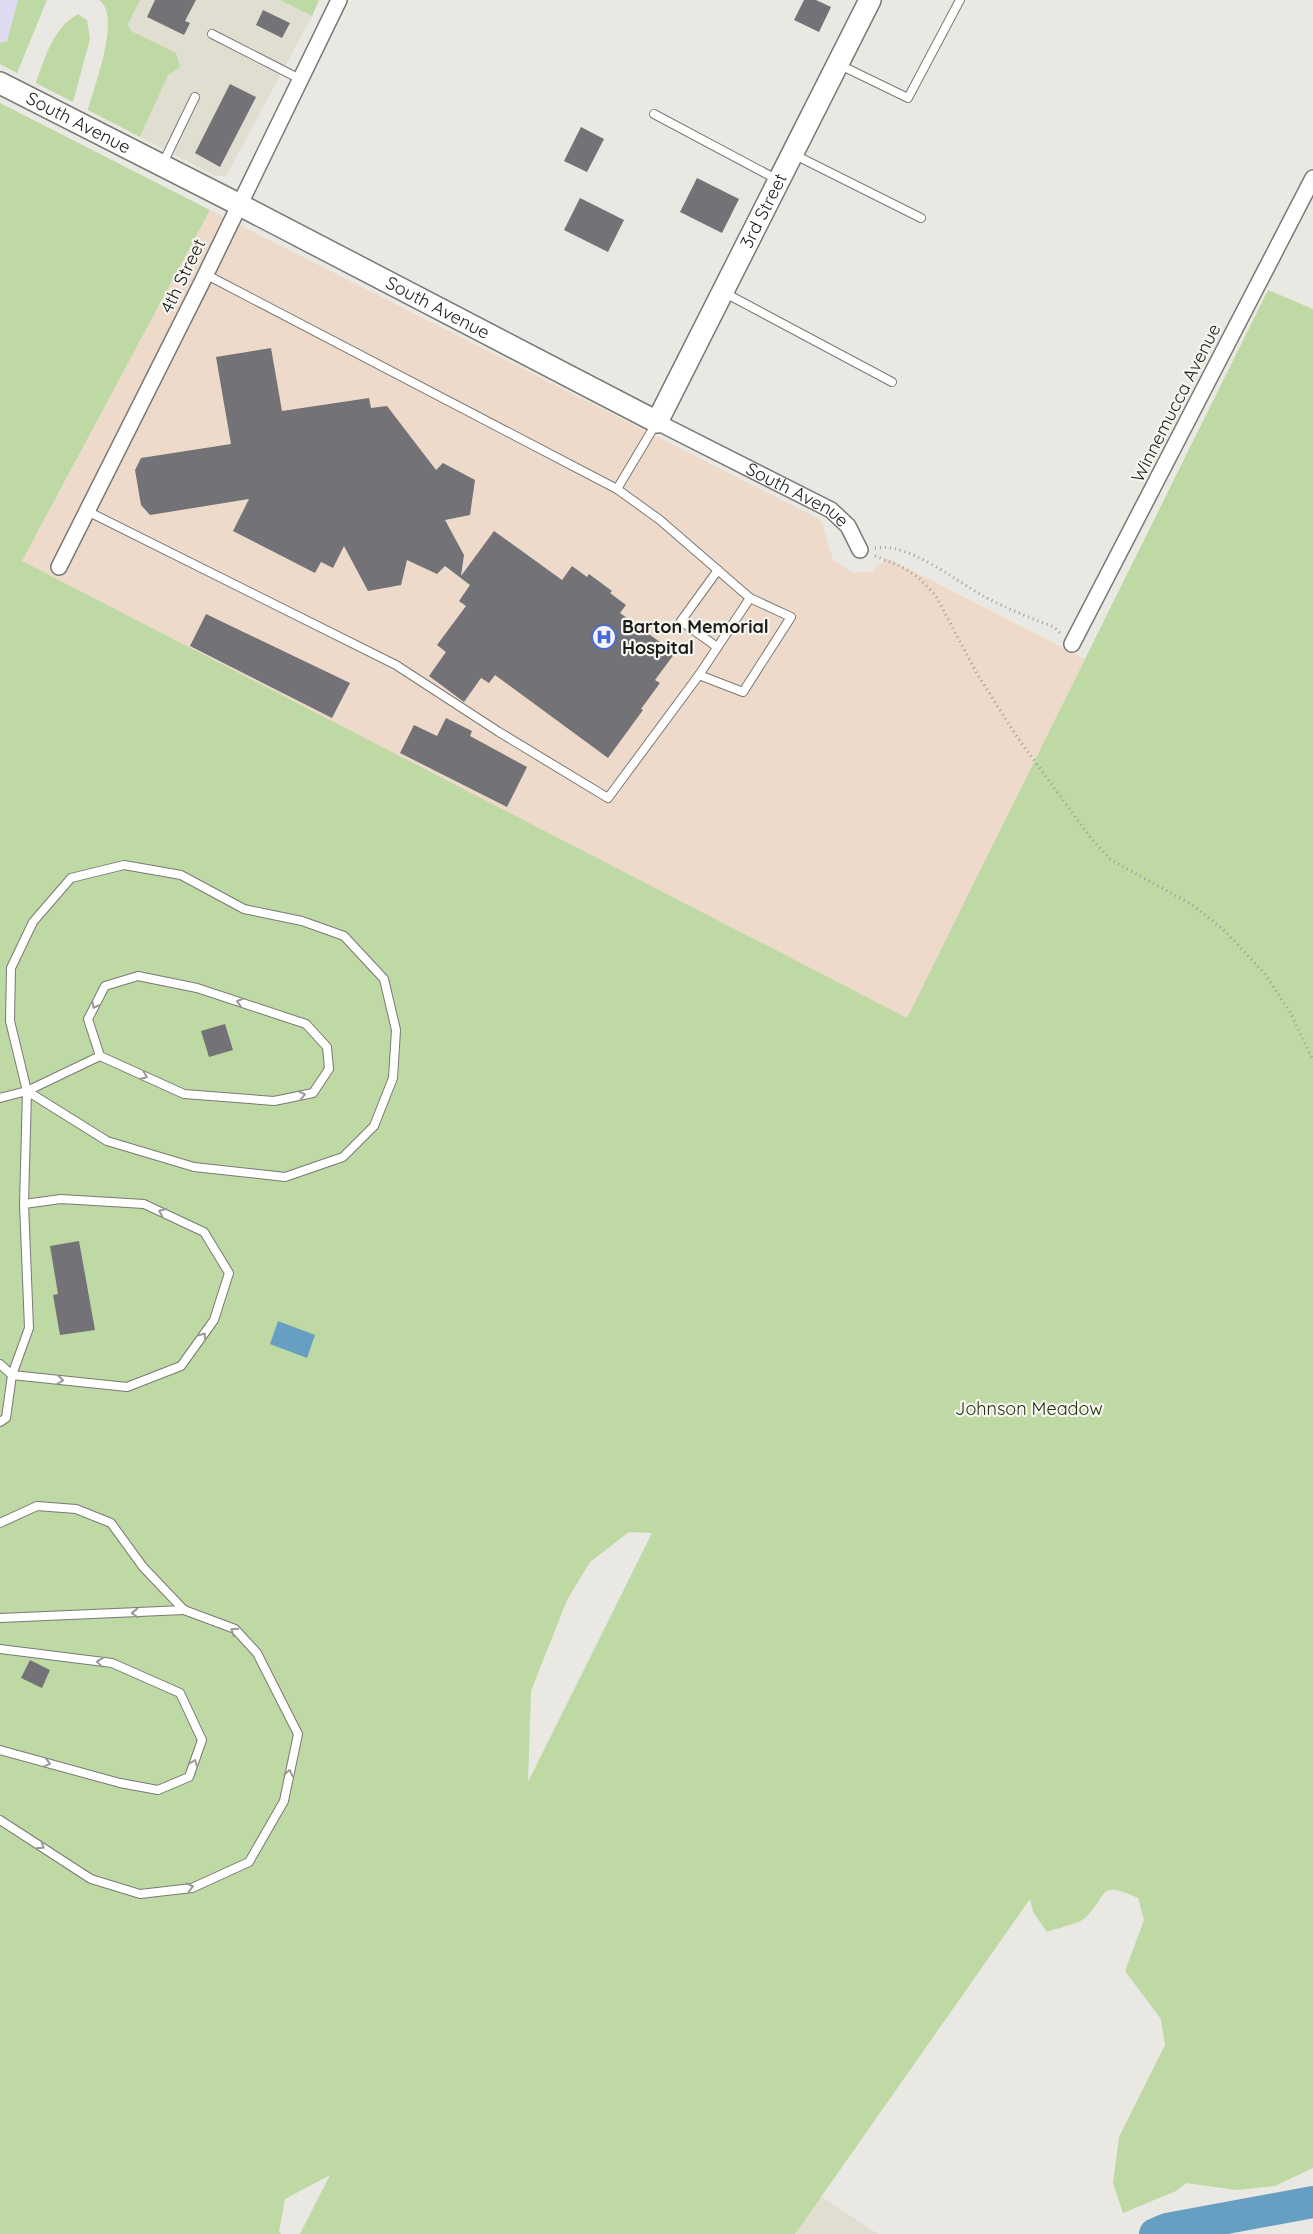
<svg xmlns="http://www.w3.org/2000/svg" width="1313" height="2234" viewBox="0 0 1313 2234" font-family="Quicksand,sans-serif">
<rect width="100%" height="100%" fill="#e9e8e3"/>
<g fill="#e0ded1">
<polygon points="140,0 280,0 312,16 226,176 216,176 140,137 168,75 176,53 131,31 128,24"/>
<polygon points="820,2196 878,2234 795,2234"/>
</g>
<polygon fill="#dedbf1" points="0,0 18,0 7,41 0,43"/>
<polygon fill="#eddaca" points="210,210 821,520 833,560 852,572 872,572 887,558 1085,659 907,1019 22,561"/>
<g fill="#bed9a4" fill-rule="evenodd">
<polygon points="18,0 47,0 17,73 0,64 0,43 7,41"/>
<path d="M 99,0 L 140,0 L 128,24 L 131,31 L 176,53 L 180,67 L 168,75 L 140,137 L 88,110 C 94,88 122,15 99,0 Z"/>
<polygon points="280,0 319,0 312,16"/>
<path d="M 78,14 L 87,20 L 90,39 L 73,102 L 36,83 C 45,57 53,28 78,14 Z"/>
<path d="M 0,103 L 210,210 L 22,561 L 907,1018 L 1268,290 L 1313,309 L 1313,2168 L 1275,2186 L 1237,2190 L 1186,2183 L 1176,2191 L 1123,2213 L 1113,2183 L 1119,2137 L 1165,2045 L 1161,2019 L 1125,1971 L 1144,1920 L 1138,1898 C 1096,1879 1109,1896 1085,1918 C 1078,1924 1057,1928 1047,1932 L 1033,1912 L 1030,1899 L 795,2234 L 300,2234 L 330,2175 L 285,2199 L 279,2231 L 281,2234 L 0,2234 ZM 629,1532 L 652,1533 L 528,1782 L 531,1691 L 567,1600 L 590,1562 Z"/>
</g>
<polygon fill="#679fc2" points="278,1321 315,1335 307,1358 270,1344"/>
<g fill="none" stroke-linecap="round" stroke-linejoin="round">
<polyline stroke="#679fc2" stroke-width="32" points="1155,2234 1167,2229 1313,2202"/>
</g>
<g fill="#727277">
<polygon points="155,0 196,0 185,21 190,23 184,35 147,17"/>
<polygon points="804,0 816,0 831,7 819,32 794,20"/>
<polygon points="263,10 290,23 282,38 256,25"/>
<polygon points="230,84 256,97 220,167 195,153"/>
<polygon points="581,127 604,139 587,172 564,161"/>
<polygon points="697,178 739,199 722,233 680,212"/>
<polygon points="580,198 624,220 608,252 564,230"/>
<polygon points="271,348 282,411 369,398 371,408 387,406 436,470 443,463 475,480 470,515 445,520 464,555 461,576 494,531 562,580 572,566 587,577 589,574 612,591 610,593 626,605 620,613 675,653 655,680 660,683 641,709 643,710 608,758 495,675 489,683 481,678 464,702 429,676 446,652 437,645 466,606 459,601 470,585 445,566 437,574 407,560 401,585 368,591 344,546 333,568 321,562 315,573 233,531 249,499 150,515 141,505 135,470 141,458 231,444 216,357"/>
<polygon points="206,614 350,683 332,718 190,646"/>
<polygon points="446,718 472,731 470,736 527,767 507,807 400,753 414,725 437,736"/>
<polygon points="225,1024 233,1050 209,1057 201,1031"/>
<polygon points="79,1241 95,1330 60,1335 53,1295 58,1294 50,1246"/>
<polygon points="30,1660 50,1670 42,1688 21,1678"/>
</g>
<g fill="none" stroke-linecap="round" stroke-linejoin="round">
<g stroke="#7a7975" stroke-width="10">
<g id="lane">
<polyline points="212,34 300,79"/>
<polyline points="840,65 908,98 960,0"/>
<polyline points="654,114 778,180"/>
<polyline points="793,154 921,218"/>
<polyline points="163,163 195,97"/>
<polyline points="205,274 617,489 660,520 750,598 791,617 743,692 699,675"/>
<polyline points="725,293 892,382"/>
<polyline points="617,489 657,422"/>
<polyline points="87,511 396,665 499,732 608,798 699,675 750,598"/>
<polyline points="717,647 681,621 718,570"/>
<polygon points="124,865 181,875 244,909 302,921 344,936 384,979 396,1030 393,1078 374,1126 343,1157 285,1177 194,1167 107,1141 27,1091 10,1021 11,968 33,922 71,878"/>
<polyline points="27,1091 100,1056 184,1094 274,1101 313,1093 329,1069 327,1047 306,1024 197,988 138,976 105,986 88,1019 100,1056"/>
<polyline points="0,1098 27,1091 24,1204 29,1328 12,1375 6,1418 0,1422"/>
<polyline points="0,1364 12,1375"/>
<polyline points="12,1375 127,1387 181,1366 214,1320 229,1273 204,1232 144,1204 61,1199 24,1204"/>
<polyline points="0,1523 37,1506 76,1509 111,1523 143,1567 184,1610 235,1629 257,1653 298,1734 284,1801 249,1862 192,1888 140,1894 91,1879 0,1820"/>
<polyline points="0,1618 184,1610"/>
<polyline points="0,1649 112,1663 180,1693 202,1740 189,1777 158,1790 120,1783 0,1750"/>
</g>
</g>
<g stroke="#7a7975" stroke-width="18">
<g id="street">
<path id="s1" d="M 657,422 L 831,510 L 848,526 L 860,550"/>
<polyline points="59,567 203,280 339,0"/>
<polyline points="1072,644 1313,178"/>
</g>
</g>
<g stroke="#7a7975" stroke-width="24">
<g id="secondary">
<path id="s2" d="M 0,83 L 238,204 L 657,422 L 870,0"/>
</g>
</g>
<g stroke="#9d9c99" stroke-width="3" stroke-dasharray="1 4" stroke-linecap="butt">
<path d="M 875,548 C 908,542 955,580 983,596 C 1006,608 1030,618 1054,627 L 1060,633"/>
<polyline points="875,556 900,566 918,577 936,596 976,672 1017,737 1090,837 1111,860 1191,904 1223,929 1265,974 1290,1012 1313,1060"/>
</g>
<use href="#lane" stroke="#fff" stroke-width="8"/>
<use href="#street" stroke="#fff" stroke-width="15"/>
<use href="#secondary" stroke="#fff" stroke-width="21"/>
</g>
<defs><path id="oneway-chevron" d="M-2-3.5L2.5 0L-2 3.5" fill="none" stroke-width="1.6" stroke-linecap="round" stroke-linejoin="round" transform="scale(1.25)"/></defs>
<g stroke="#989897">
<use href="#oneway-chevron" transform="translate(240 1002) rotate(-162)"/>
<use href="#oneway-chevron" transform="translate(95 1005) rotate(118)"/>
<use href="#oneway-chevron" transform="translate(144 1076) rotate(24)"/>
<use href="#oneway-chevron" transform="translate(302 1095) rotate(-12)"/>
<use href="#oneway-chevron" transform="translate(162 1212) rotate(-155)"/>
<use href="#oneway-chevron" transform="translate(203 1336) rotate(-55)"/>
<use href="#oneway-chevron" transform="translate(60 1380) rotate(6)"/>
<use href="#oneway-chevron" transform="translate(135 1613) rotate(178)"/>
<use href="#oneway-chevron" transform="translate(234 1631) rotate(-147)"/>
<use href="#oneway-chevron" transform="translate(100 1662) rotate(-173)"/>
<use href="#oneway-chevron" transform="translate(47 1763) rotate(15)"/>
<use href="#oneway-chevron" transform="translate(194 1763) rotate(-69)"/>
<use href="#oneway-chevron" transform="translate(289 1773) rotate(-78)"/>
<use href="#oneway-chevron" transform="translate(41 1846) rotate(33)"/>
<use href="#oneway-chevron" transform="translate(190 1887) rotate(-14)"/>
</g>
<defs>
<g id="hospital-ring" transform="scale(1.25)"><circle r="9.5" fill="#f6f5f0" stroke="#466adc" stroke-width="1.5"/><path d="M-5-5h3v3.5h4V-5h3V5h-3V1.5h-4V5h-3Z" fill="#466adc"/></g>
</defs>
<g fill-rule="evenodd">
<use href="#hospital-ring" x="604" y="637"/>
</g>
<g text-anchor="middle" stroke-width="4.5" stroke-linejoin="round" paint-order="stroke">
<g font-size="18" fill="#1a1a18" stroke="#f6f5f0">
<text dy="6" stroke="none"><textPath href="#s2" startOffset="88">South Avenue</textPath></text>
<text dy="6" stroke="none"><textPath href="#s2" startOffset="976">3rd Street</textPath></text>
<text transform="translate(183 276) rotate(-64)" y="6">4th Street</text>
<text dy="6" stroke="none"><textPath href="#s2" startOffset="492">South Avenue</textPath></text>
<text transform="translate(1176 403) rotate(-63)" y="6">Winnemucca Avenue</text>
<text dy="6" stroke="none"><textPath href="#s1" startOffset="158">South Avenue</textPath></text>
</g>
<g font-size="18" font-weight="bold" fill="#1a1a18" stroke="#f6f5f0" text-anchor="start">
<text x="622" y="633">Barton Memorial<tspan x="622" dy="21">Hospital</tspan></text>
</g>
<g font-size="18" fill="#22330c" stroke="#f6f5f0">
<text x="1029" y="1415">Johnson Meadow</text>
</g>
</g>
</svg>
